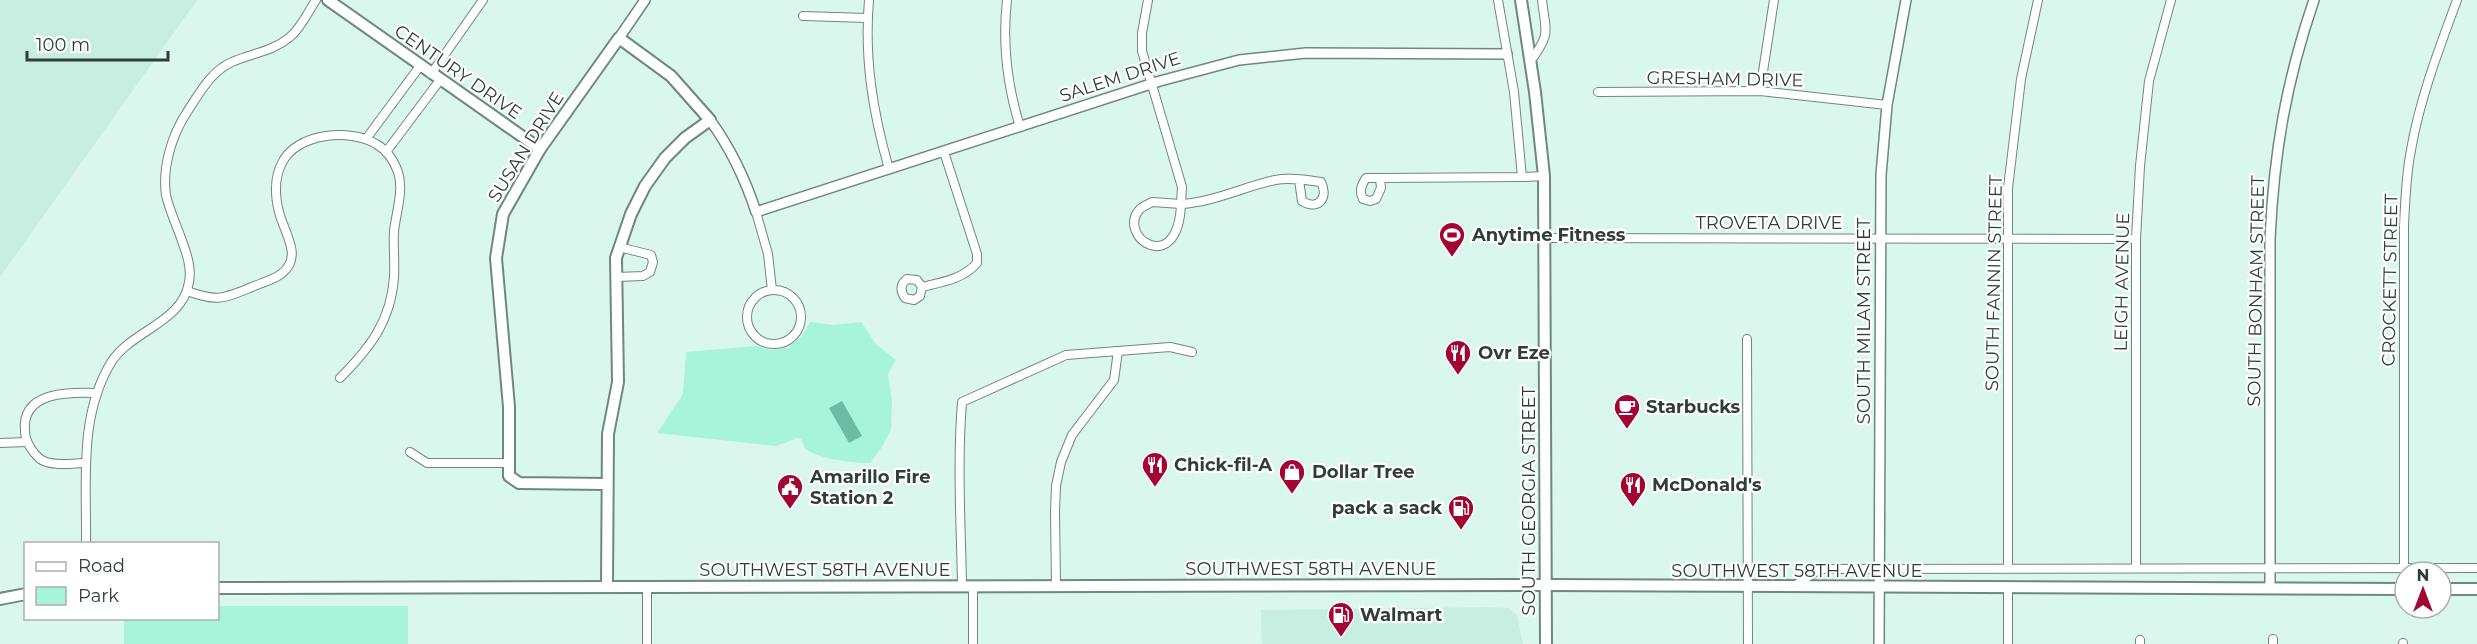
<svg xmlns="http://www.w3.org/2000/svg" width="2477" height="644" viewBox="0 0 2477 644" font-family="Montserrat,sans-serif">
<rect width="100%" height="100%" fill="#d9f7ec"/>
<g fill="#c7eee1">
<polygon points="0,0 197,0 0,277"/>
<polygon points="1489,607 1509,608 1517,615 1523,644 1262,644 1261,610"/>
</g>
<g fill="#a8f4db">
<path d="M 810,322 L 833,325 L 861,322 L 876,344 L 896,360 L 888,374 L 892,402 L 891,430 L 882,447 L 870,463 C 857,464 813,458 805,448 C 803,445 803,442 801,439 L 798,438 L 776,446 L 657,433 L 683,394 L 686,352 L 756,346 L 771,350 L 788,348 L 802,336 Z"/>
<polygon points="218,606 408,606 408,644 124,644 124,619 218,618"/>
</g>
<polygon fill="#6bbca3" points="842,401 862,436 849,443 829,408"/>
<g fill="none" stroke-linecap="round" stroke-linejoin="round">
<g stroke="#6d897f" stroke-width="10">
<g id="minor">
<path d="M 869,0 C 864,59 873,113 889,169"/>
<path d="M 1007,0 C 1002,44 1007,85 1020,127"/>
<path d="M 1148,0 L 1142,33 L 1142,51 L 1182,187 L 1181,204 C 1214,202 1243,187 1275,180 C 1290,177 1307,180 1321,182 C 1329,198 1318,211 1302,201 L 1299,180"/>
<polyline points="1498,0 1514,92 1522,177"/>
<polyline points="803,16 867,18"/>
<path d="M 1530,62 C 1551,33 1546,34 1542,0"/>
<polyline points="431,74 483,0"/>
<polyline points="1760,91 1774,0"/>
<polyline points="1598,92 1760,91 1887,105"/>
<polyline points="366,139 420,66"/>
<polyline points="386,152 440,80"/>
<path d="M 1380,178 L 1381,188 L 1376,199 L 1370,201 L 1363,199 C 1359,191 1361,186 1366,178 L 1380,178 L 1522,177 L 1544,176"/>
<path d="M 1152,202 L 1181,204 C 1178,279 1115,236 1140,209 C 1143,206 1149,204 1152,202 Z"/>
<polyline points="756,212 768,254 772,290"/>
<polyline points="1546,238 2136,239"/>
<polyline points="616,277 643,276 650,272 653,262 651,255 619,247"/>
<path d="M 922,287 L 920,296 L 914,300 L 905,298 C 900,291 900,284 907,279 L 917,280 L 922,287 C 943,282 963,279 977,263 L 977,254 L 944,152"/>
<circle cx="774" cy="317" r="27"/>
<path d="M 187,291 C 218,302 222,299 252,287 C 261,283 273,280 281,274 C 304,257 284,233 279,212 C 275,196 274,178 282,163 C 296,133 350,128 376,144 C 387,150 394,161 398,172 C 404,190 396,213 394,231 C 393,246 395,261 394,277 C 391,321 370,348 340,378"/>
<polyline points="1747,339 1748,644"/>
<polyline points="0,443 27,442"/>
<polyline points="410,452 427,463 509,463"/>
<path d="M 86,463 C 73,463 52,467 40,459 C 32,452 25,441 25,431 C 21,391 70,392 97,393"/>
<path d="M 86,544 C 87,483 78,415 112,361 C 133,330 183,322 189,282 C 192,267 186,252 181,238 C 176,224 169,209 166,195 C 162,167 172,135 187,112 C 199,94 211,71 232,62 C 252,53 272,52 290,37 C 301,28 308,12 316,0"/>
<polyline points="2008,568 2008,188 2021,79 2038,0"/>
<polyline points="2136,568 2136,239 2140,166 2149,81 2171,0"/>
<path d="M 2404,568 L 2404,227 C 2405,201 2406,175 2411,150 C 2420,98 2439,49 2457,0"/>
<path d="M 962,586 C 961,523 957,466 962,402 L 1066,355 L 1170,347 L 1192,352"/>
<polyline points="973,586 973,644"/>
<polyline points="1056,586 1055,511 1056,486 1061,462 1072,435 1114,380 1118,351"/>
<polyline points="1794,586 1820,569 2477,568"/>
<polyline points="2008,588 2008,644"/>
<polyline points="2403,643 2403,644"/>
<polyline points="647,644 647,587"/>
<polyline points="2140,644 2140,640"/>
<polyline points="2273,644 2273,639"/>
</g>
</g>
<g stroke="#6d897f" stroke-width="12">
<g id="tertiary">
<polyline points="619,38 645,0"/>
<path d="M 710,120 C 731,149 745,178 756,212 L 1160,81 L 1239,60 L 1306,53 L 1507,54"/>
<path d="M 2270,588 L 2270,239 C 2274,152 2286,82 2314,0"/>
<polyline points="1879,644 1881,175 1887,105 1906,0"/>
</g>
</g>
<g stroke="#6d897f" stroke-width="14">
<g id="secondary">
<polyline points="328,0 540,149"/>
<polyline points="1521,0 1535,92 1544,176 1546,644"/>
<polyline points="606,484 519,483 509,476 509,407 496,258 503,214 540,149 619,38 671,76 710,120 685,138 665,158 645,186 631,214 616,258 618,382 608,434 607,587"/>
<polyline points="218,588 1545,585 2405,589"/>
<polyline points="2441,589 2477,589"/>
<polyline points="0,599 26,594"/>
</g>
</g>
<use href="#minor" stroke="#fff" stroke-width="8"/>
<use href="#tertiary" stroke="#fff" stroke-width="9"/>
<use href="#secondary" stroke="#fff" stroke-width="10"/>
</g>
<defs>
<g id="stadium-pin" transform="scale(1.35)"><path d="M0 17L-7.5 6A9.5 9.5 0 1 1 7.5 6Z" fill="#a30432" stroke="#fff"/><path d="M0-5a6.5 5 0 1 0 0 10a6.5 5 0 1 0 0-10ZM-3.5-1.8h7v3.6h-7Z" fill="#fff"/></g>
<g id="restaurant-pin" transform="scale(1.35)"><path d="M0 17L-7.5 6A9.5 9.5 0 1 1 7.5 6Z" fill="#a30432" stroke="#fff"/><path d="M-5-6h1v4h1v-4h1v4h1v-4h1v5L-1.5 .5V6h-2V.5L-5-1ZM5-6V6H3V1.5H1.5Q1.5-4 5-6Z" fill="#fff"/></g>
<g id="cafe-pin" transform="scale(1.35)"><path d="M0 17L-7.5 6A9.5 9.5 0 1 1 7.5 6Z" fill="#a30432" stroke="#fff"/><path d="M-5.5-4.5H6V0H3Q3 3.5 0 3.5H-2.5Q-5.5 3.5-5.5 0ZM3-3.2v2h1.7v-2ZM-6 4.5H4V6H-6Z" fill="#fff"/></g>
<g id="shop-pin" transform="scale(1.35)"><path d="M0 17L-7.5 6A9.5 9.5 0 1 1 7.5 6Z" fill="#a30432" stroke="#fff"/><path d="M-5-2.5h2.3a2.7 3.5 0 0 1 5.4 0H5L5.5 6h-11ZM-1.5-2.5h3a1.5 2.3 0 0 0-3 0Z" fill="#fff"/></g>
<g id="civic-pin" transform="scale(1.35)"><path d="M0 17L-7.5 6A9.5 9.5 0 1 1 7.5 6Z" fill="#a30432" stroke="#fff"/><path d="M-.6-6.5H3V-4.5H.6V-3L4-1V1h2V6H-6V1h2V-1L-.6-3ZM-1.2 2.5V6h2.4V2.5Z" fill="#fff"/></g>
<g id="fuel-pin" transform="scale(1.35)"><path d="M0 17L-7.5 6A9.5 9.5 0 1 1 7.5 6Z" fill="#a30432" stroke="#fff"/><path d="M-5.5-6h7V0h2V4h1.3V-2.5L3-4.5l.8-.8L6-3V5H2.5V1h-1V6h-7ZM-4.2-4.7v3.2H.2V-4.7Z" fill="#fff"/></g>
</defs>
<g fill-rule="evenodd">
<use href="#stadium-pin" x="1452" y="235"/>
<use href="#restaurant-pin" x="1458" y="353"/>
<use href="#cafe-pin" x="1627" y="407"/>
<use href="#restaurant-pin" x="1155" y="465"/>
<use href="#shop-pin" x="1292" y="472"/>
<use href="#restaurant-pin" x="1633" y="485"/>
<use href="#civic-pin" x="790" y="487"/>
<use href="#fuel-pin" x="1461" y="508"/>
<use href="#fuel-pin" x="1341" y="615"/>
</g>
<g text-anchor="middle" stroke-width="4.5" stroke-linejoin="round" paint-order="stroke">
<g font-size="18" fill="#303d38" stroke="#fff">
<text transform="translate(458 72) rotate(35)" y="6">CENTURY DRIVE</text>
<text transform="translate(1120 77) rotate(-18)" y="6">SALEM DRIVE</text>
<text transform="translate(1725 79) rotate(1)" y="6">GRESHAM DRIVE</text>
<text transform="translate(526 147) rotate(-58)" y="6">SUSAN DRIVE</text>
<text x="1769" y="229">TROVETA DRIVE</text>
<text transform="translate(2390 280) rotate(-89)" y="6">CROCKETT STREET</text>
<text transform="translate(2122 282) rotate(-89)" y="6">LEIGH AVENUE</text>
<text transform="translate(1994 283) rotate(-89)" y="6">SOUTH FANNIN STREET</text>
<text transform="translate(2256 291) rotate(-89)" y="6">SOUTH BONHAM STREET</text>
<text transform="translate(1864 321) rotate(-90)" y="6">SOUTH MILAM STREET</text>
<text transform="translate(1529 501) rotate(-90)" y="6">SOUTH GEORGIA STREET</text>
<text x="1311" y="575">SOUTHWEST 58TH AVENUE</text>
<text x="825" y="576">SOUTHWEST 58TH AVENUE</text>
<text x="1797" y="577">SOUTHWEST 58TH AVENUE</text>
</g>
<g font-size="18" font-weight="bold" fill="#303d38" stroke="#fff" text-anchor="start">
<text x="1472" y="241">Anytime Fitness</text>
<text x="1478" y="359">Ovr Eze</text>
<text x="1646" y="413">Starbucks</text>
<text x="1174" y="471">Chick-fil-A</text>
<text x="1312" y="478">Dollar Tree</text>
<text x="810" y="483">Amarillo Fire<tspan x="810" dy="21">Station 2</tspan></text>
<text x="1652" y="491">McDonald's</text>
<text x="1442" y="514" text-anchor="end">pack a sack</text>
<text x="1360" y="621">Walmart</text>
</g>
</g>
<rect x="24" y="542" width="195" height="78" fill="#ffffff" stroke="#acb1af" stroke-width="1.5"/>
<rect x="36" y="562" width="30" height="9" fill="#ffffff" stroke="#acb1af" stroke-width="1.5"/>
<text x="78" y="572" font-size="18" fill="#303d38">Road</text>
<rect x="36" y="587" width="30" height="18" fill="#a8f4db" stroke="#acb1af" stroke-width="1.5"/>
<text x="78" y="602" font-size="18" fill="#303d38">Park</text>
<g transform="translate(2423 590)"><circle r="28" fill="#ffffff" stroke="#acb1af" stroke-width="1.5"/>
<path d="M0-4.5L10 22L0 15L-10 22Z" fill="#a30432"/>
<text y="-9" font-size="16" font-weight="bold" text-anchor="middle" fill="#303d38">N</text>
</g>
<path d="M27 51v9h141v-9" fill="none" stroke="#303d38" stroke-width="3"/>
<text x="36" y="51" font-size="18" fill="#303d38" stroke="#ffffff" stroke-width="4.5" paint-order="stroke">100 m</text>
</svg>
